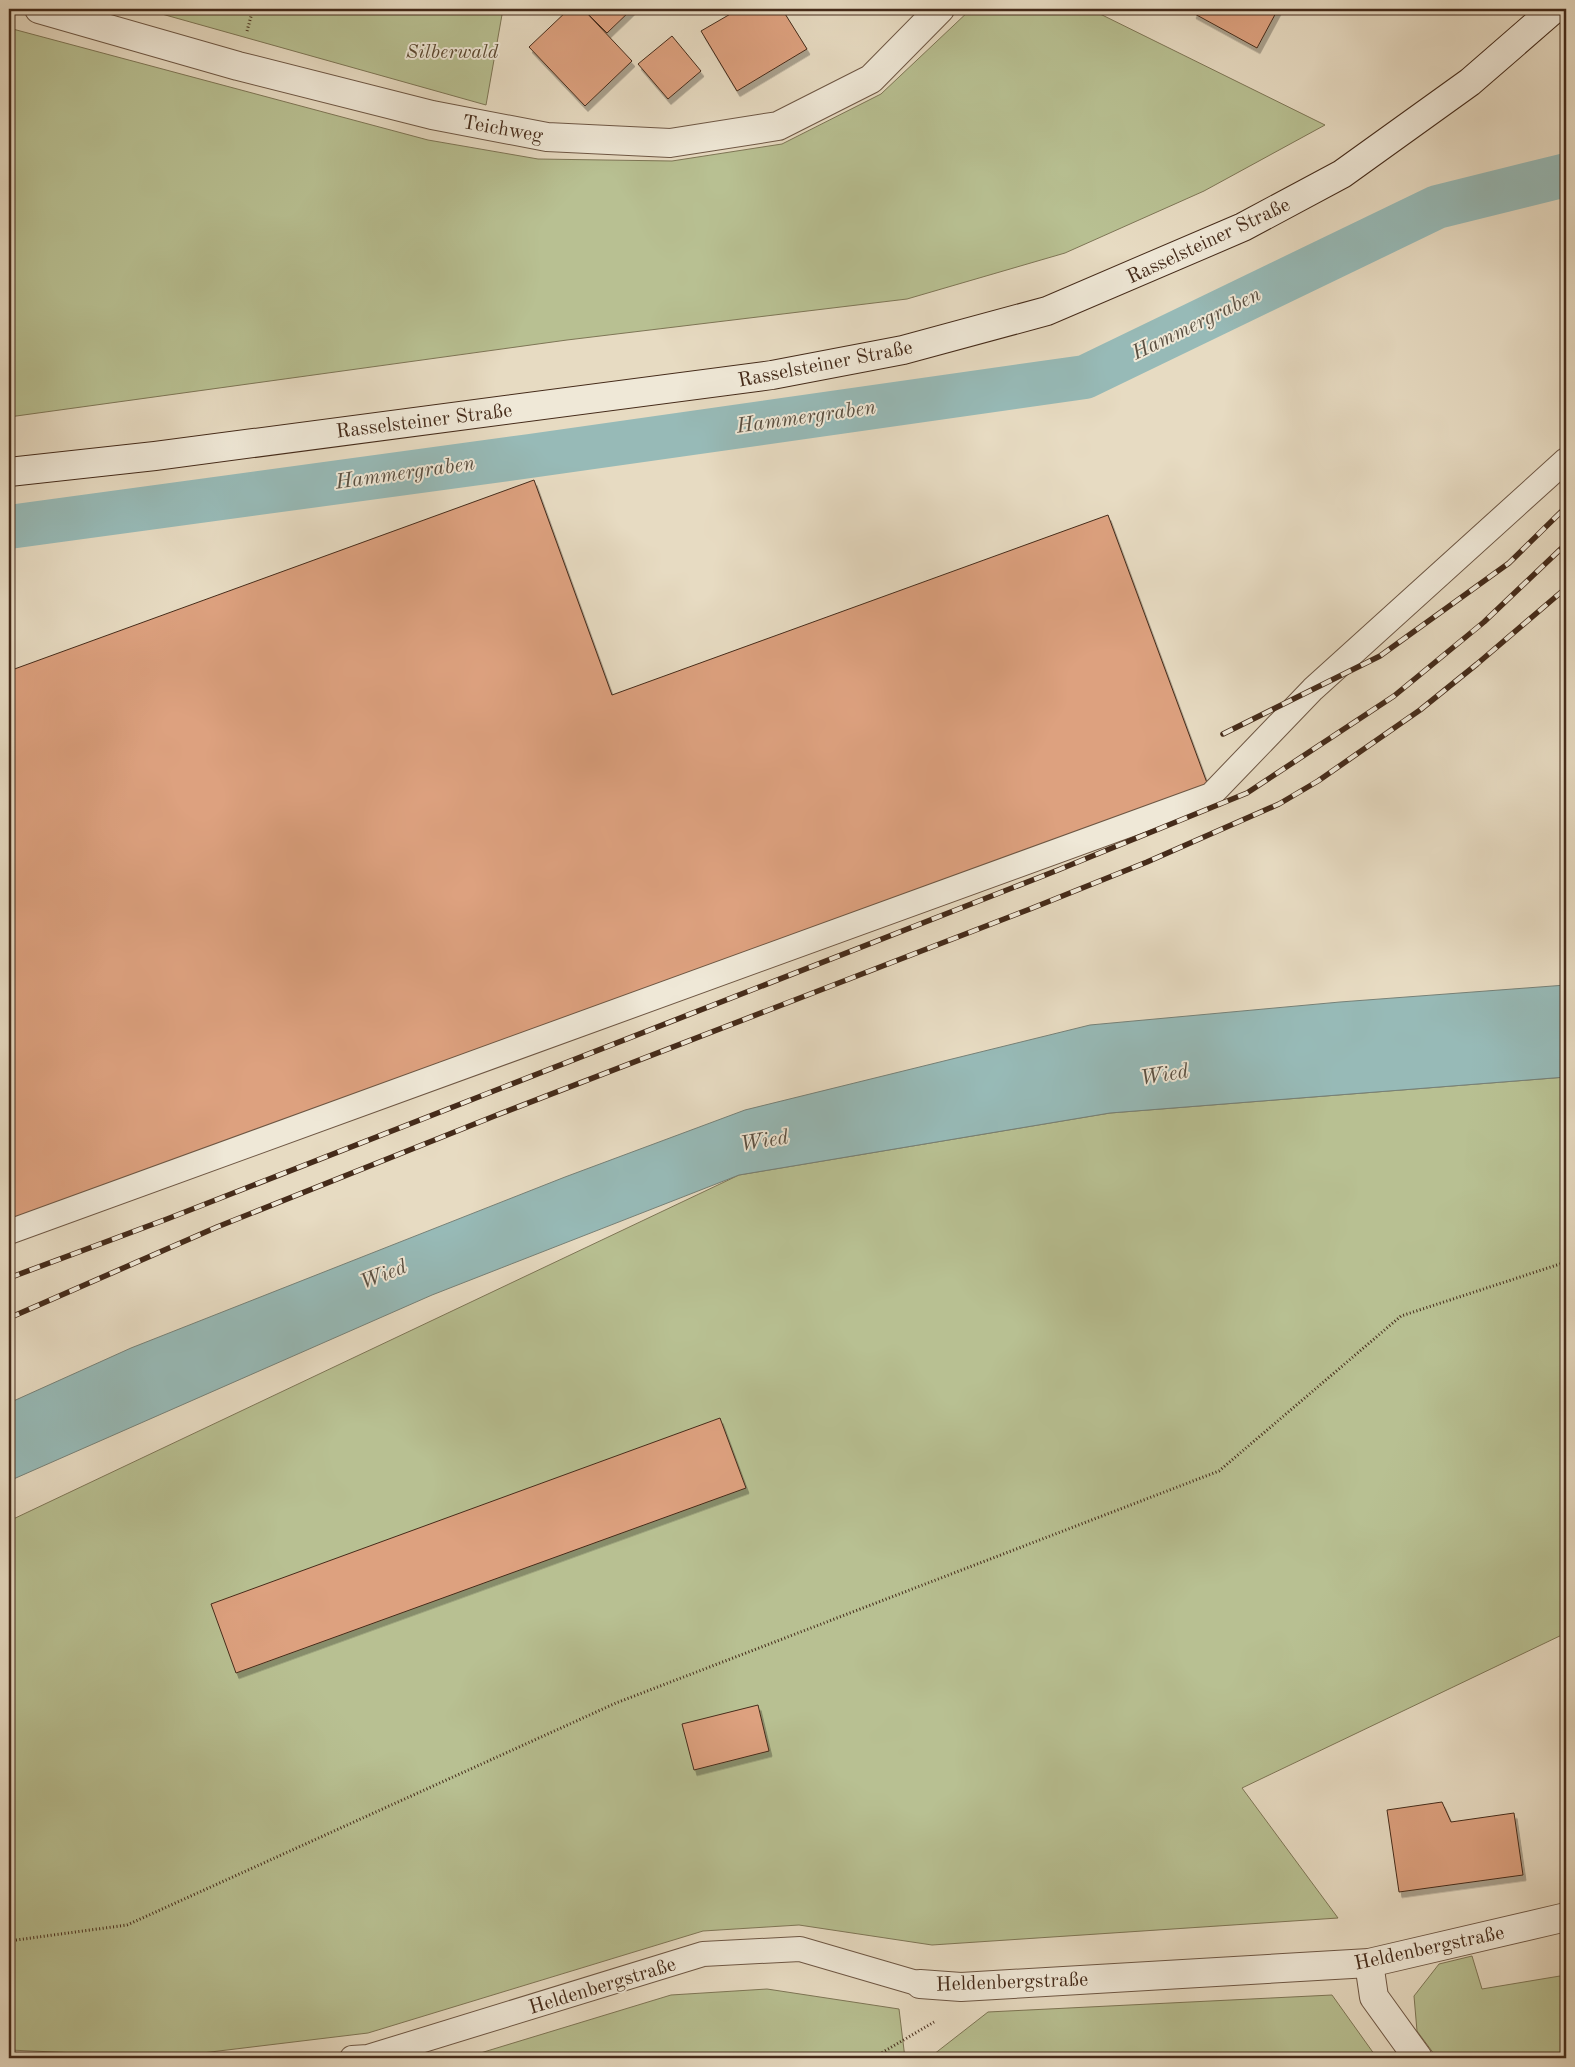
<svg xmlns="http://www.w3.org/2000/svg" width="1575" height="2067" viewBox="0 0 1575 2067" font-family="'Old Standard TT',serif">
<defs>
<filter id="shadow"><feDropShadow dx="3" dy="5.5" stdDeviation="0" flood-color="#0004"/></filter>
</defs>
<rect width="100%" height="100%" fill="#e7dbc2"/>
<filter id="stains"><feTurbulence type="fractalNoise" baseFrequency=".004" numOctaves="4"/><feColorMatrix values="0 0 0 0 .2 0 0 0 0 .09 0 0 0 0 .02 0 0 0 .5 -.17"/></filter>
<radialGradient id="worn" r=".72"><stop offset=".6" stop-color="#630" stop-opacity="0"/><stop offset="1" stop-color="#630" stop-opacity=".3"/></radialGradient>
<g fill="#b8c092" stroke="#7e7656">
<polygon points="144,9 503,9 486,105"/>
<polygon points="971,9 1090,9 1325,125 1204,191 1065,253 907,299 567,340 9,417 9,28 428,140 538,159 672,161 782,144 881,94"/>
<polygon points="1566,1077 1566,1633 1242,1788 1338,1918 932,1945 799,1925 703,1931 368,2033 169,2057 9,2050 9,1521 739,1175 1110,1113"/>
<polygon points="1472,1956 1482,1989 1566,1975 1566,2058 1437,2058 1417,2031 1414,1996 1439,1964"/>
<polygon points="767,1989 899,2009 905,2058 464,2058 671,1995"/>
<polygon points="1332,1995 1377,2058 929,2058 988,2012"/>
</g>
<polygon fill="#97bab7" stroke="#768178" points="1566,985 1566,1077 1110,1113 739,1175 432,1295 9,1481 9,1403 131,1348 565,1177 745,1110 1090,1025 1340,1002"/>
<g fill="none" stroke-linecap="round" stroke-linejoin="round">
<polyline stroke="#97bab7" stroke-width="44" points="9,527 530,456 1085,377 1437,207 1566,175"/>
</g>
<g fill="#dda17f" stroke="#452b1a" filter="url(#shadow)">
<polygon points="569,9 583,9 632,61 585,106 529,47"/>
<polygon points="583,9 632,9 607,33"/>
<polygon points="739,9 782,9 807,49 737,91 701,31"/>
<polygon points="1195,9 1278,9 1257,48 1193,13"/>
<polygon points="672,36 701,71 668,99 638,64"/>
<polygon points="534,480 612,695 1108,515 1210,791 9,1228 9,671"/>
<polygon points="720,1418 746,1488 236,1673 211,1604"/>
<polygon points="758,1705 769,1751 694,1770 682,1724"/>
<polygon points="1442,1802 1451,1822 1514,1813 1523,1875 1399,1892 1387,1810"/>
</g>
<g fill="none" stroke-linecap="round" stroke-linejoin="round">
<g stroke="#6e5744" stroke-width="26">
<g id="lane">
<polyline points="9,1232 1211,795 1313,689 1566,460"/>
<polyline points="352,2058 368,2057 703,1954 800,1949 920,1984"/>
</g>
</g>
<g stroke="#6e5744" stroke-width="30">
<g id="street">
<polyline points="39,9 238,66 432,115 547,137 670,143 778,126 871,79 940,9"/>
<polyline points="1369,1963 1374,1997 1418,2058"/>
<polyline points="920,1984 961,1987 1369,1963 1566,1917"/>
</g>
</g>
<g stroke="#452b1a" stroke-width="30">
<polyline id="secondary" points="9,472 155,456 772,375 903,350 1047,311 1243,227 1342,174 1470,82 1554,9"/>
</g>
<g stroke="#452b1a" stroke-width="3" stroke-dasharray="1 2.5" stroke-linecap="butt">
<polyline points="247,31 253,9"/>
<polyline points="9,1941 127,1925 616,1703 1219,1471 1401,1316 1566,1262"/>
<polyline points="873,2058 934,2022"/>
</g>
<use href="#lane" stroke="#efe8d7" stroke-width="24"/>
<use href="#street" stroke="#efe8d7" stroke-width="28"/>
<use href="#secondary" stroke="#efe8d7" stroke-width="28"/>
<g stroke="#452b1a" stroke-width="5.5">
<g id="rail">
<polyline points="1223,734 1380,656 1509,563 1566,507"/>
<polyline points="9,1278 167,1219 1058,870 1247,793 1394,696 1484,622 1566,544"/>
<polyline points="9,1318 217,1227 497,1115 1030,909 1147,862 1279,804 1318,781 1420,710 1477,664 1566,588"/>
</g>
</g>
<use href="#rail" stroke="#efe8d7" stroke-width="4" stroke-dasharray="11" stroke-linecap="butt"/>
</g>
<g text-anchor="middle" stroke-width="4" stroke-linejoin="round" paint-order="stroke">
<g font-size="20" font-style="italic" fill="#5c4932" stroke="#efe8d7">
<text x="452" y="58">Silberwald</text>
</g>
<g font-size="20" fill="#452b1a" stroke="#efe8d7">
<text transform="translate(503 128) rotate(10)" y="7">Teichweg</text>
<text transform="translate(1208 240) rotate(-25)" y="7">Rasselsteiner Straße</text>
<text transform="translate(825 363) rotate(-11)" y="7">Rasselsteiner Straße</text>
<text transform="translate(424 420) rotate(-7)" y="7">Rasselsteiner Straße</text>
<text transform="translate(1429 1947) rotate(-12)" y="7">Heldenbergstraße</text>
<text transform="translate(1012 1981) rotate(-2)" y="7">Heldenbergstraße</text>
<text transform="translate(602 1985) rotate(-17)" y="7">Heldenbergstraße</text>
</g>
<g font-size="21" font-style="italic" fill="#5a4f41" stroke="#efe8d7">
<text transform="translate(1196 323) rotate(-26)" y="7">Hammergraben</text>
<text transform="translate(806 416) rotate(-8)" y="7">Hammergraben</text>
<text transform="translate(405 472) rotate(-8)" y="7">Hammergraben</text>
<text transform="translate(1164 1074) rotate(-9)" y="7">Wied</text>
<text transform="translate(764 1140) rotate(-9)" y="7">Wied</text>
<text transform="translate(383 1274) rotate(-21)" y="7">Wied</text>
</g>
</g>
<rect width="1575" height="2067" fill="none" stroke="#e7dbc2" stroke-width="30"/>
<rect x="10" y="10" width="1555" height="2047" fill="none" stroke="#452b1a" stroke-width="2.5"/>
<rect x="15" y="15" width="1545" height="2037" fill="none" stroke="#452b1a"/>
<rect width="100%" height="100%" filter="url(#stains)"/>
<rect width="100%" height="100%" fill="url(#worn)"/>
</svg>
